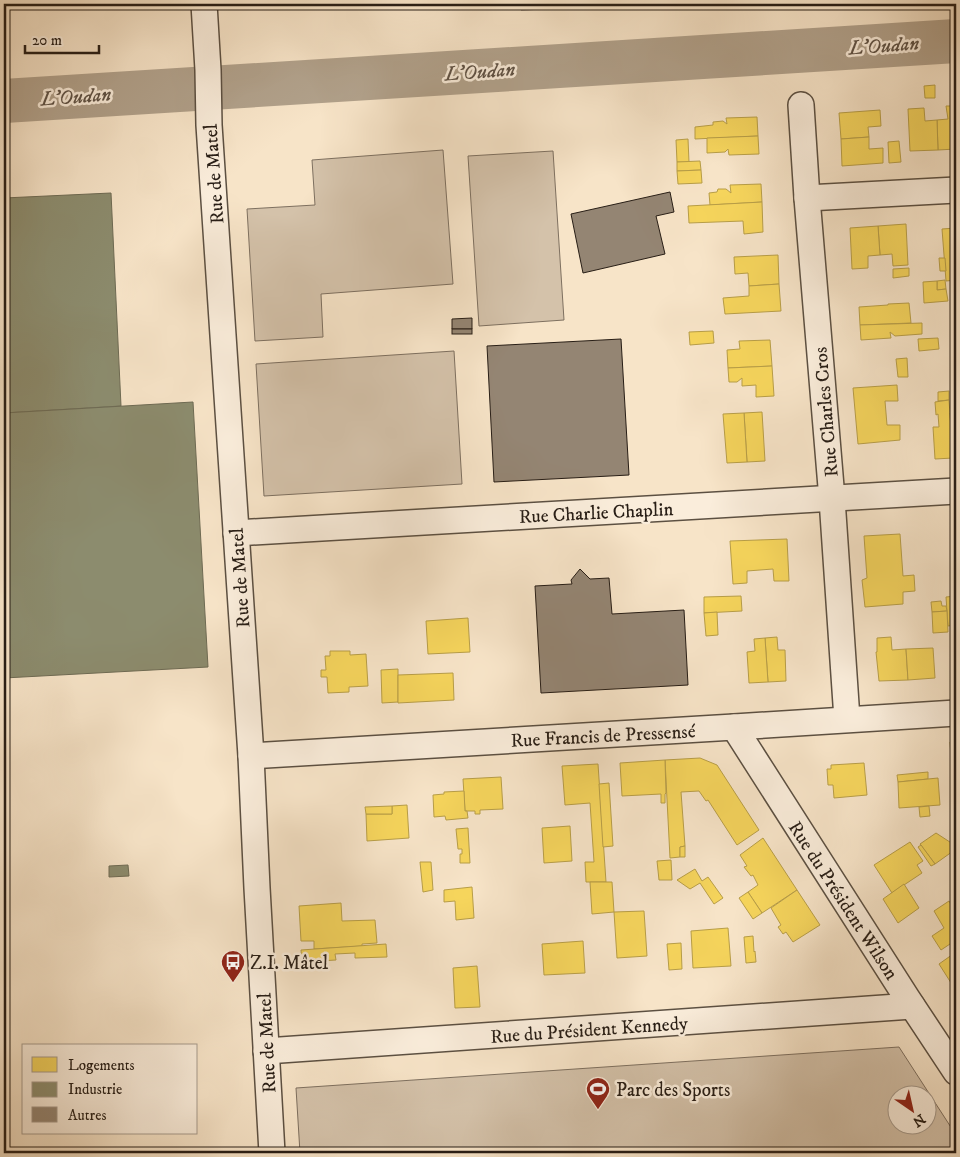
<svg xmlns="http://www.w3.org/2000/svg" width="960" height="1157" viewBox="0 0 960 1157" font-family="'IM FELL DW Pica',serif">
<rect width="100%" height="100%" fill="#f7e4c8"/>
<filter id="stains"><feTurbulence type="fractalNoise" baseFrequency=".004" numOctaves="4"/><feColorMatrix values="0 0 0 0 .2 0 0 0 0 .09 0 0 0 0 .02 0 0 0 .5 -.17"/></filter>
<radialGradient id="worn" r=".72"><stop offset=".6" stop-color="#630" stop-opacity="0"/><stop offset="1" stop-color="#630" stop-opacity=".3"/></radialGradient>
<g fill="#d4c2aa" stroke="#7e7060" fill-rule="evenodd">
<polygon points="520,4 677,4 521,10"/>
<polygon points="443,150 453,284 321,294 323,337 255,341 247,209 315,205 312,160"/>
<polygon points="553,151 564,320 479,326 468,156"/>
<polygon points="454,351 462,484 264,496 256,364"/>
<path d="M 899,1047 L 956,1135 L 956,1153 L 300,1153 L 296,1088 ZM 928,1094 L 928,1124 L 898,1124 L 898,1094 Z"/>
</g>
<g fill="#f6d55c" stroke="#b89e47">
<polygon points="935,85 935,98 925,98 924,86"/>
<polygon points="946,106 956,106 956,149 938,150 937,120 948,119"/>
<polygon points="924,108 925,121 937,120 938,150 910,151 908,109"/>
<polygon points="880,110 881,126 868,127 869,137 841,139 839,113"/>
<polygon points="757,117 758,136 695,139 695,127 713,125 713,122 723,121 727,124 726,118"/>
<polygon points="758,136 759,154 729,155 728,149 725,152 707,153 707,138"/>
<polygon points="869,137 869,149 883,148 883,163 842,166 841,139"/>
<polygon points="688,139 689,162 677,162 676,140"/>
<polygon points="899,141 901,162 889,163 888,142"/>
<polygon points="700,161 701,170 677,171 677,162"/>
<polygon points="701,170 702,183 678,184 677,171"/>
<polygon points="761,184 762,202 710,205 709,193 717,192 718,189 726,189 731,193 730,185"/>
<polygon points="762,202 763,232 744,234 743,221 689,223 688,206"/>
<polygon points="906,224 908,265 893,266 892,254 880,255 878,226"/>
<polygon points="878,226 880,255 868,256 868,268 852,269 850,228"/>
<polygon points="956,228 956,280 946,281 942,229"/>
<polygon points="778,255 779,284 749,286 748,273 735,274 734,257"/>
<polygon points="939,258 945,258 946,271 940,271"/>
<polygon points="909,268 909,276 893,278 893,269"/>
<polygon points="945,280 946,289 937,290 937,281"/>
<polygon points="937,281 937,290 946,289 948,301 924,303 923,282"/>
<polygon points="779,284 781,311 725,314 723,298 749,296 749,286"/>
<polygon points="909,303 911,323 860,325 859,307 888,305 888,304"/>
<polygon points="922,323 922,334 895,336 890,332 891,338 861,340 860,325"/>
<polygon points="713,331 714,343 690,345 689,332"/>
<polygon points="938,338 939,349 919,351 918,339"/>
<polygon points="770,340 772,366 728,368 727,350 740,349 739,341"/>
<polygon points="907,358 908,377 898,377 896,359"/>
<polygon points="772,366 774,396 756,397 756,385 742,386 742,378 737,382 729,382 728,368"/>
<polygon points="897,385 898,401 885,401 887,425 900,425 900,440 858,444 853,388"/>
<polygon points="949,391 949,400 938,401 938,392"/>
<polygon points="949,400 953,458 935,459 933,427 939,427 938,414 936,415 935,402"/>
<polygon points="762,412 765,461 747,462 744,413"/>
<polygon points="956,412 956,457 953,458 950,413"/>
<polygon points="744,413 747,462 727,463 723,414"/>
<polygon points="952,526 956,526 956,567 955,567"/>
<polygon points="900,534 903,576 914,575 915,591 903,592 903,604 865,607 862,580 867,578 864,536"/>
<polygon points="787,539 789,581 774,581 773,569 747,571 747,583 733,584 730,541"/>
<polygon points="741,596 742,611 704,613 704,597"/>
<polygon points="956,596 956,625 948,626 946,597"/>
<polygon points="941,601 942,606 946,606 947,611 932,612 931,602"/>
<polygon points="947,611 948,632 933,633 932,612"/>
<polygon points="717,612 718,635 706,636 704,613"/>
<polygon points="468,618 470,652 428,654 426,621"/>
<polygon points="777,637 778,650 785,650 786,681 768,682 765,638"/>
<polygon points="891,637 892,650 906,649 908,680 879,681 876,652 877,652 877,638"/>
<polygon points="765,638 768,682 749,683 747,652 755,651 754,639"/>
<polygon points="933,648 935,678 908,680 906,649"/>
<polygon points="330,651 350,651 350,655 366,654 368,686 349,687 349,692 328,693 327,677 321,677 321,670 326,670 325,656 330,656"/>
<polygon points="398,669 398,702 382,703 381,670"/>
<polygon points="453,673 454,700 398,703 398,675"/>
<polygon points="950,742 956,742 956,786 953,786"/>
<polygon points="700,758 717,765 759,830 737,845 708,800 706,801 699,791 681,792 685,846 680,847 680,857 670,858 665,760"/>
<polygon points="665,760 666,793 665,794 665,803 661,803 661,794 622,796 620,763"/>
<polygon points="864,763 867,795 834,798 833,785 828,785 827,769 831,769 831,765"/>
<polygon points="598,764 606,882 586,882 585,862 594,862 590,803 565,805 562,766"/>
<polygon points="928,772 928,779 898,782 897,775"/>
<polygon points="501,777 503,809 480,810 480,814 475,814 475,811 465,811 463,779"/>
<polygon points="938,778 940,805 899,808 898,782"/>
<polygon points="609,783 613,846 603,847 599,784"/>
<polygon points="464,791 465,811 467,811 468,818 446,820 445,816 434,817 433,795 444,794 444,792"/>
<polygon points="954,801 956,801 956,820 955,821"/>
<polygon points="407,805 409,838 367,841 366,814 392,814 392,806"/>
<polygon points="392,806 392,814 366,814 365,807"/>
<polygon points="929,806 930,816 920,817 919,807"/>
<polygon points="570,826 572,861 544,863 542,828"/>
<polygon points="468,828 470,863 460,863 460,854 462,854 462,849 458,849 456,829"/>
<polygon points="936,833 956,846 956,849 935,864 920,844"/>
<polygon points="763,838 797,890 762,913 748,892 758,885 753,875 751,876 744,867 747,866 740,855"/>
<polygon points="910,842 923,861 917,865 922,873 892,893 874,865"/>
<polygon points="921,845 935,864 931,866 918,847"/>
<polygon points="685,846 685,857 680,857 680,847"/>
<polygon points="671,860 672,880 659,880 657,861"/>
<polygon points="420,862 431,862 433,890 423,892"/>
<polygon points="695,869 702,881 708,877 723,898 714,904 700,883 690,889 677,880"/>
<polygon points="590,882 612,882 614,912 592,914"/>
<polygon points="904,884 919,908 898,923 883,899"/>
<polygon points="472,887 474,918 456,920 455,901 444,902 444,890"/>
<polygon points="797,890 820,925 793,942 786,932 783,934 778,927 781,925 771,908"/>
<polygon points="748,892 762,913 753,919 739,898"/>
<polygon points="949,901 956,913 956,940 941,950 932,936 944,928 934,911"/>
<polygon points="341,903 342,921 375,920 377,943 362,944 362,946 314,949 314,941 301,941 299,906"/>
<polygon points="644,911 647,956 617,958 614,912"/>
<polygon points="728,928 731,966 693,968 691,931"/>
<polygon points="753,936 754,952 755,951 756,962 746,963 744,937"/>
<polygon points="583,941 585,973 544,975 542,944"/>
<polygon points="681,943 682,969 669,970 667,944"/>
<polygon points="386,944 387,957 355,958 355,953 335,954 336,960 302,962 301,950"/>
<polygon points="956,952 956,984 953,986 939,964"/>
<polygon points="477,966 480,1007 455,1008 453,968"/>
</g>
<g fill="#8c8c6e" stroke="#6e6b54">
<polygon points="111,193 121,406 4,413 4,198"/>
<polygon points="193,402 208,667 4,678 4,413"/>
<polygon points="128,865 129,876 109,877 109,866"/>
</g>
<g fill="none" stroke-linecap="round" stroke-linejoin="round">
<polyline stroke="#b1a18b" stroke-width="44" points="4,101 956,41"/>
</g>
<g fill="#948573" stroke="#281e16">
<polygon points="670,192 674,212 656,216 665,254 583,273 571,214"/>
<polygon points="472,318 472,329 452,329 452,319"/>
<rect x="452" y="329" width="20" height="5"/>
<polygon points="621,339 629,475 494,482 487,346"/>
<polygon points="580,569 590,579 609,578 612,614 684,610 688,685 541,693 535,586 572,584 571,580"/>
</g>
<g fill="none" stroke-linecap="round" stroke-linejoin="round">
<g stroke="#5c5042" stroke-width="28">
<g id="minor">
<polyline points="204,4 208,70 209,125 251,756 257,888 272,1153"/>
<polyline points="801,105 807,198 832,499 847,719"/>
<polyline points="807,198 956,190"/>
<polyline points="236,533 956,491"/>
<polyline points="734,727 907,998 956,1072"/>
<polyline points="251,756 734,727 956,713"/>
<polyline points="266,1051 912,1006"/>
</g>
</g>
<use href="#minor" stroke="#faeddb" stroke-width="25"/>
</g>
<defs>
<g id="bus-pin" transform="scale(1.25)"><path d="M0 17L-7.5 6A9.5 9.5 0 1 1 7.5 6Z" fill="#8f2418" stroke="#faeddb"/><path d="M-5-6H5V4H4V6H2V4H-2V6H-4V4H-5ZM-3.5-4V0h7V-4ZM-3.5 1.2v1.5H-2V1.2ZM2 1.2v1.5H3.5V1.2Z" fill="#fff"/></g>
<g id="stadium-pin" transform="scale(1.25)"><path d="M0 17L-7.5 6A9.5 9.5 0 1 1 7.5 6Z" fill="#8f2418" stroke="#faeddb"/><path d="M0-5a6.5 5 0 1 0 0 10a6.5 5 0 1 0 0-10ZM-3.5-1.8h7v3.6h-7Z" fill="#fff"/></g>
</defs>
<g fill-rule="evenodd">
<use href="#bus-pin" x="233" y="962"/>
<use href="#stadium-pin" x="598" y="1089"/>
</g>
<g text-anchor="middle" stroke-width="5" stroke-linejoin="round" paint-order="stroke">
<g font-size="19" fill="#281e16" stroke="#faeddb">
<text transform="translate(213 174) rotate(-94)" y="7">Rue de Matel</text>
<text transform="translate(825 412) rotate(-95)" y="7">Rue Charles Cros</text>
<text transform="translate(596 512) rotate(-3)" y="7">Rue Charlie Chaplin</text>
<text transform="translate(239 578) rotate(-94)" y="7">Rue de Matel</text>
<text transform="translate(603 735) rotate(-3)" y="7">Rue Francis de Pressensé</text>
<text transform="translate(844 900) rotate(57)" y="7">Rue du Président Wilson</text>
<text transform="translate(589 1029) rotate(-4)" y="7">Rue du Président Kennedy</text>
<text transform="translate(266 1043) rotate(-93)" y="7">Rue de Matel</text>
</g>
<g font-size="19" fill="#281e16" stroke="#faeddb" text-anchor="start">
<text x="250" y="969">Z.I. Mâtel</text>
<text x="616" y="1096">Parc des Sports</text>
</g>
<g font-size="20" font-style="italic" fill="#5f5245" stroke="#faeddb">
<text transform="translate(884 45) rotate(-4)" y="7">L'Oudan</text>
<text transform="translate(480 71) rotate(-4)" y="7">L'Oudan</text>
<text transform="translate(76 96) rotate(-4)" y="7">L'Oudan</text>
</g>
</g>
<rect width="960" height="1157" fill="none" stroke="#f7e4c8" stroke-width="20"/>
<rect x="5" y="5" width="950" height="1147" fill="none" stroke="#281e16" stroke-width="2.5"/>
<rect x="10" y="10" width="940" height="1137" fill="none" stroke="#281e16"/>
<rect x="22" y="1044" width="175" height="90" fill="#faeddb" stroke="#a69a8c"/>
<rect x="32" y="1057" width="25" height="15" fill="#f6d55c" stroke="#a69a8c"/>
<text x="68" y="1070" font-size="15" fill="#281e16">Logements</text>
<rect x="32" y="1082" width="25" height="15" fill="#8c8c6e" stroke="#a69a8c"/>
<text x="68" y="1094" font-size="15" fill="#281e16">Industrie</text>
<rect x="32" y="1107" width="25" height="15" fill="#948573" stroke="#a69a8c"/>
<text x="68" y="1120" font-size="15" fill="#281e16">Autres</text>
<g transform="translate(912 1110) rotate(146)"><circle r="24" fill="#faeddb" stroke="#a69a8c"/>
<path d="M0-4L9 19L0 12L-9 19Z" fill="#8f2418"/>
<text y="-8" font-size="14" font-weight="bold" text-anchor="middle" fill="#281e16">N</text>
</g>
<path d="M25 45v8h74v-8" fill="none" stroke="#281e16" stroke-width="2.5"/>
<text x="32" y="45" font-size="15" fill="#281e16" stroke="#faeddb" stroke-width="4" paint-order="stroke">20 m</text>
<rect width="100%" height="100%" filter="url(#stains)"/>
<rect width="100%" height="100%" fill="url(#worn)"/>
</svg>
